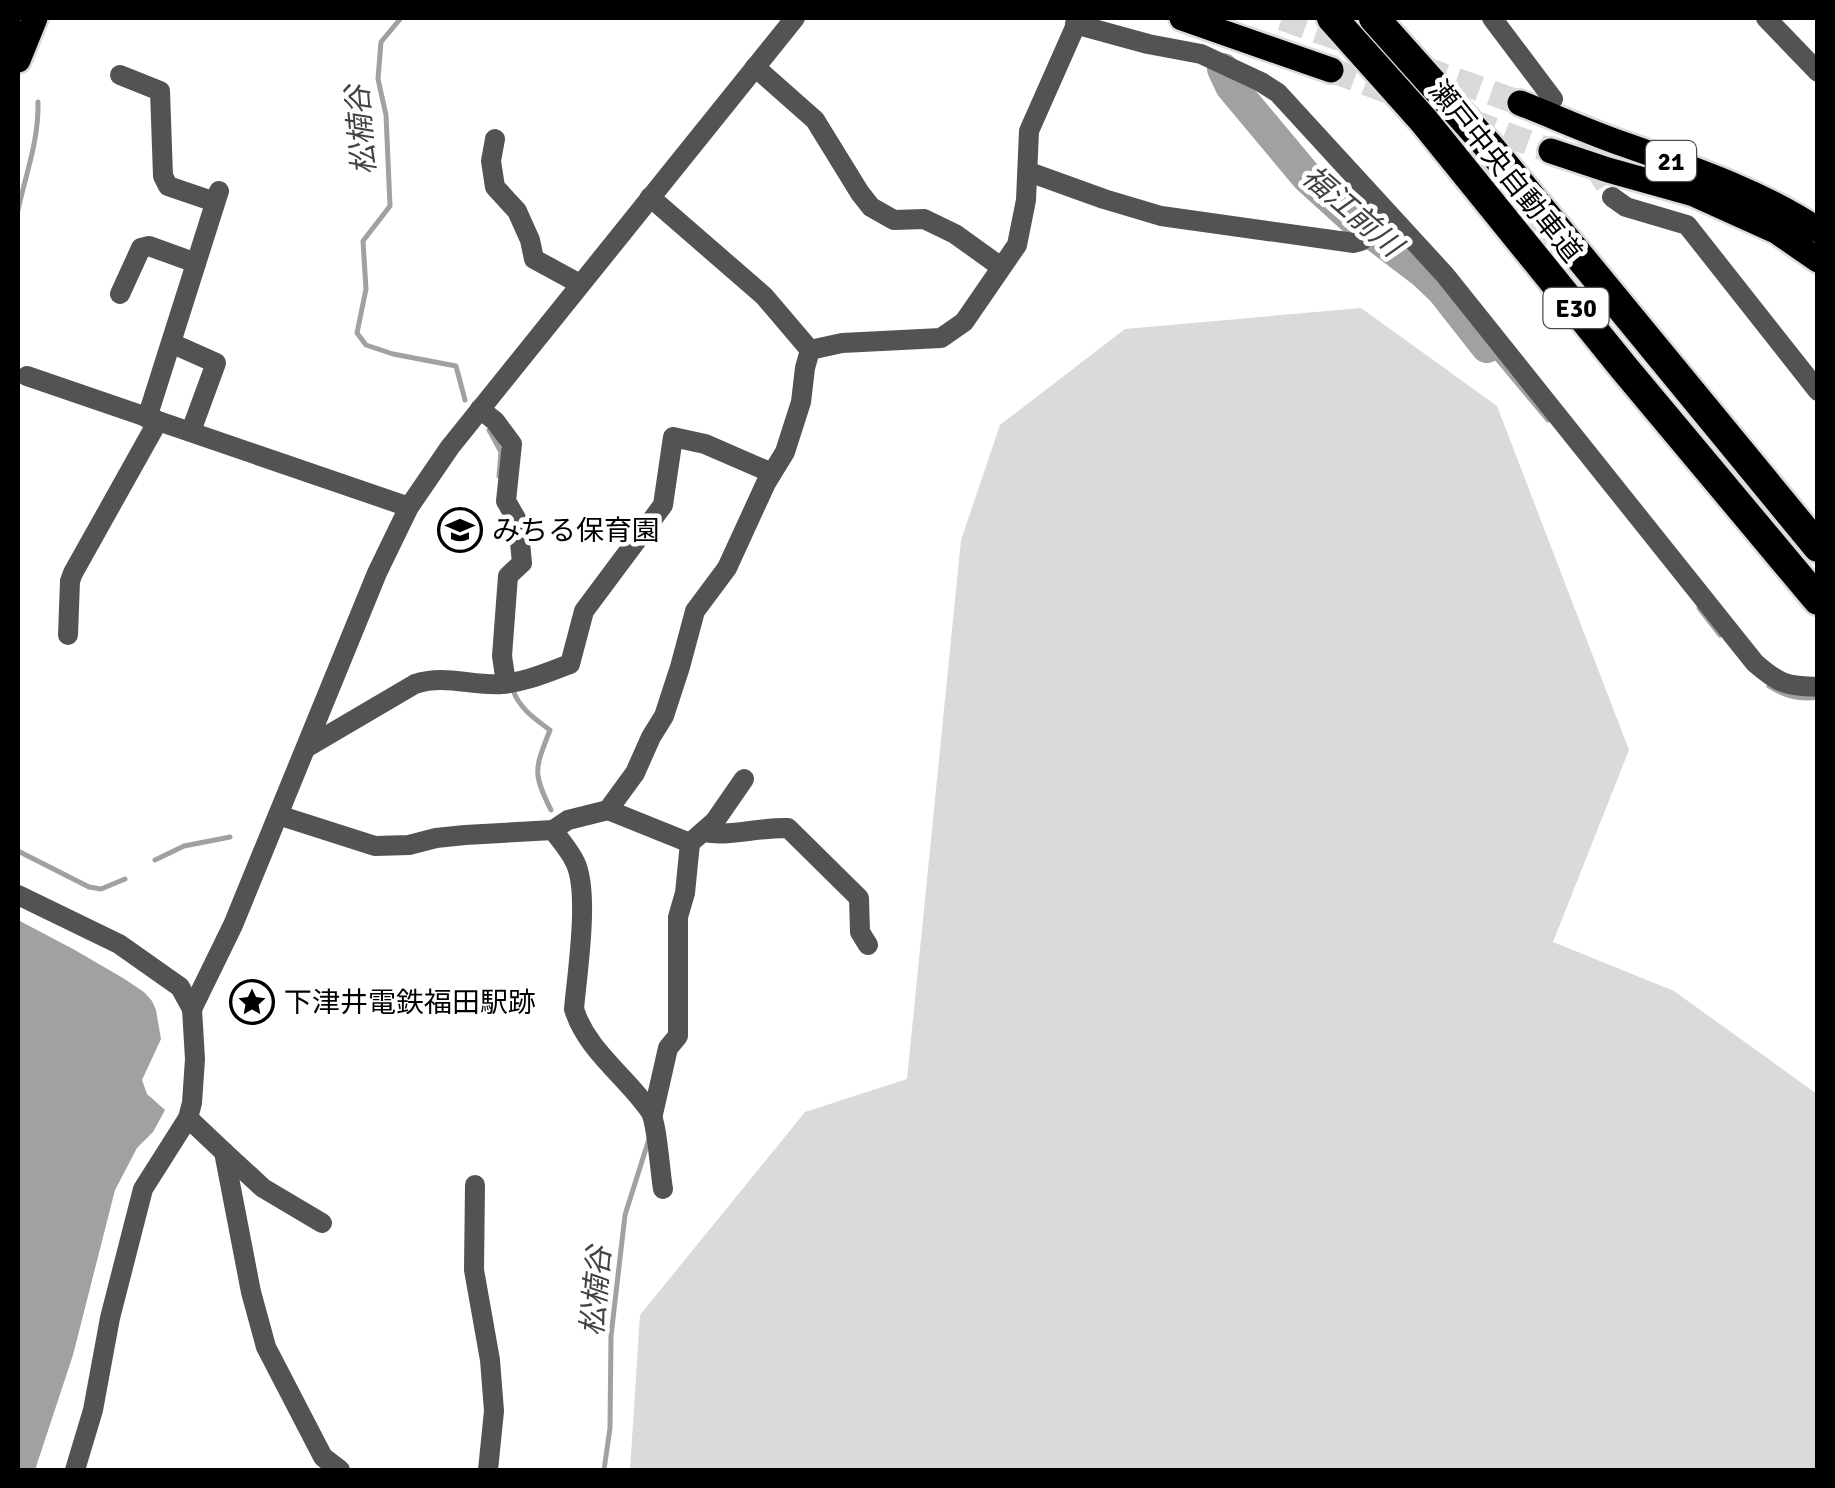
<svg xmlns="http://www.w3.org/2000/svg" width="1835" height="1488" viewBox="0 0 1835 1488" font-family="Signika,'Noto Sans JP',sans-serif">
<rect width="100%" height="100%" fill="#fff"/>
<polygon fill="#dadada" points="1361,308 1497,406 1629,750 1553,942 1674,991 1817,1094 1817,1470 630,1470 640,1315 805,1112 907,1079 961,540 1000,425 1125,329"/>
<polygon fill="#a1a1a1" points="18,920 73,949 123,978 144,992 152,1001 156,1010 161,1039 142,1080 147,1094 165,1110 153,1132 137,1148 115,1190 73,1355 35,1470 18,1470"/>
<g fill="none" stroke-linecap="round" stroke-linejoin="round">
<g stroke="#a1a1a1" stroke-width="5">
<polyline points="401,18 381,42 378,79 386,115 390,206 363,241 366,289 357,333 366,345 393,354 456,366 465,400"/>
<path d="M 18,210 C 26,173 39,140 38,102"/>
<polyline points="1487,347 1548,420"/>
<polyline points="489,430 501,452 499,476"/>
<polyline points="1699,608 1720,635"/>
<path d="M 1769,686 C 1784,696 1799,700 1818,697"/>
<path d="M 513,690 C 519,708 535,719 550,730 C 535,769 532,772 551,810"/>
<polyline points="18,851 89,887 101,889 125,879"/>
<polyline points="155,860 184,846 230,837"/>
<polyline points="604,1470 610,1428 611,1336 625,1215 649,1139"/>
</g>
<polyline stroke="#a1a1a1" stroke-width="32" points="1223,69 1231,86 1307,177 1352,218 1423,272 1443,291 1487,347"/>
<polyline stroke="#d9d9d9" stroke-width="20" stroke-dasharray="20 10" stroke-linecap="butt" points="1564,117 1612,197"/>
<g stroke="#d9d9d9" stroke-width="25" stroke-dasharray="25 12" stroke-linecap="butt">
<polyline points="1282,18 1520,103"/>
<polyline points="1331,70 1551,151"/>
</g>
<g stroke="#dbdbdb" stroke-width="30">
<g id="primary">
<polyline points="1182,18 1331,70"/>
<polyline points="18,60 35,18"/>
<path d="M 1520,103 C 1553,116 1586,131 1620,143 C 1688,167 1758,190 1818,230"/>
<polyline points="1551,151 1608,170 1694,194 1776,231 1818,260"/>
</g>
</g>
<g stroke="#dbdbdb" stroke-width="35">
<g id="motorway">
<polyline points="1332,18 1424,121 1624,368 1818,600"/>
<polyline points="1374,18 1491,149 1818,547"/>
</g>
</g>
<g stroke="#535353" stroke-width="20">
<polyline points="1492,18 1553,99"/>
<path d="M 1075,24 L 1148,44 L 1201,54 L 1261,82 L 1278,93 L 1445,275 L 1755,663 C 1779,684 1786,686 1818,687"/>
<polyline points="755,67 815,120 860,193 871,207 894,220 924,219 955,234 1001,267"/>
<polyline points="120,75 160,91 163,176 168,186 215,202"/>
<polyline points="495,139 491,161 495,187 517,211 530,240 534,259 580,284"/>
<polyline points="1029,172 1104,199 1161,216 1354,243 1361,241 1386,213"/>
<polyline points="650,197 764,296 810,350"/>
<polyline points="1612,197 1626,207 1687,225 1818,391"/>
<polyline points="120,294 141,248 149,246 196,263"/>
<polyline points="171,343 216,363 191,431"/>
<polyline points="810,350 842,343 941,338 964,322 1017,245 1026,200 1029,131 1079,18"/>
<polyline points="27,376 409,507"/>
<polyline points="480,409 495,421 512,444 506,501 518,522 522,563 508,576 502,656 506,683"/>
<polyline points="147,418 219,191"/>
<polyline points="68,635 70,581 73,573 158,421"/>
<path d="M 306,748 L 415,684 C 444,674 472,686 502,684 C 526,682 548,672 570,664 L 584,611 L 663,505 L 673,437 L 705,444 L 772,473"/>
<polyline points="608,810 690,843"/>
<polyline points="278,815 375,846 409,845 436,838 465,835 553,830 568,820 608,810 635,773 651,737 664,716 680,667 695,611 727,568 766,483 785,452 801,402 805,368 810,350"/>
<path d="M 553,830 C 560,840 570,851 575,862 C 590,892 577,974 574,1009 C 587,1051 626,1076 650,1111 C 657,1122 660,1172 663,1189"/>
<path d="M 703,832 C 732,837 759,827 788,828 L 859,898 L 860,932 L 868,945"/>
<polyline points="18,895 119,944 180,987 192,1009 195,1059 192,1103 188,1118 143,1189 110,1318 93,1410 75,1470"/>
<polyline points="653,1114 668,1048 678,1036 678,917 685,893 690,843 715,821 744,779"/>
<polyline points="188,1118 224,1152 251,1292 266,1347 323,1457 340,1470"/>
<polyline points="224,1152 263,1188 322,1223"/>
<polyline points="475,1185 474,1270 490,1360 494,1411 488,1470"/>
</g>
<g stroke="#535353" stroke-width="20">
<polyline points="1766,18 1818,72"/>
<polyline points="192,1009 233,925 377,573 409,507 450,447 795,18"/>
</g>
<use href="#primary" stroke="#000" stroke-width="25"/>
<use href="#motorway" stroke="#000" stroke-width="30"/>
</g>
<defs>
<g id="school-ring" transform="scale(2.25)"><circle r="9.5" fill="#fff" stroke="#000" stroke-width="1.5"/><path d="M0-5L7-2L0 1L-7-2ZM-4 1L0 2.5L4 1V4Q0 6-4 4Z" fill="#000"/></g>
<g id="sight-ring" transform="scale(2.25)"><circle r="9.5" fill="#fff" stroke="#000" stroke-width="1.5"/><path d="M0-6L1.8-2.2L6-1.7L2.9 1.2L3.7 5.4L0 3.3L-3.7 5.4L-2.9 1.2L-6-1.7L-1.8-2.2Z" fill="#000"/></g>
</defs>
<g fill-rule="evenodd">
<use href="#school-ring" x="460" y="530"/>
<use href="#sight-ring" x="252" y="1002"/>
</g>
<g text-anchor="middle" stroke-width="9" stroke-linejoin="round" paint-order="stroke">
<g fill="#fff" stroke="#4c4c4c" stroke-width="2.5">
<rect x="1646" y="141" width="50" height="40" rx="8"/>
<rect x="1543.5" y="288" width="65" height="40" rx="8"/>
</g>
<g font-size="25" font-weight="bold" fill="#000">
<text x="1671" y="170">21</text>
<text x="1576" y="317">E30</text>
</g>
<g font-size="28" fill="#000" stroke="#fff">
<text transform="translate(1506 171) rotate(51)" y="10">瀬戸中央自動車道</text>
</g>
<g font-size="28" fill="#000" stroke="#fff" text-anchor="start">
<text x="492" y="540">みちる保育園</text>
<text x="284" y="1012">下津井電鉄福田駅跡</text>
</g>
<g font-size="30" font-style="italic" fill="#424242" stroke="#fff">
<text transform="translate(361 130) rotate(-95)" y="10">松楠谷</text>
<text transform="translate(1352 211) rotate(41)" y="10">福江前川</text>
<text transform="translate(596 1291) rotate(-85)" y="10">松楠谷</text>
</g>
</g>
<rect width="1835" height="1488" fill="none" stroke="#000000" stroke-width="40"/>
</svg>
